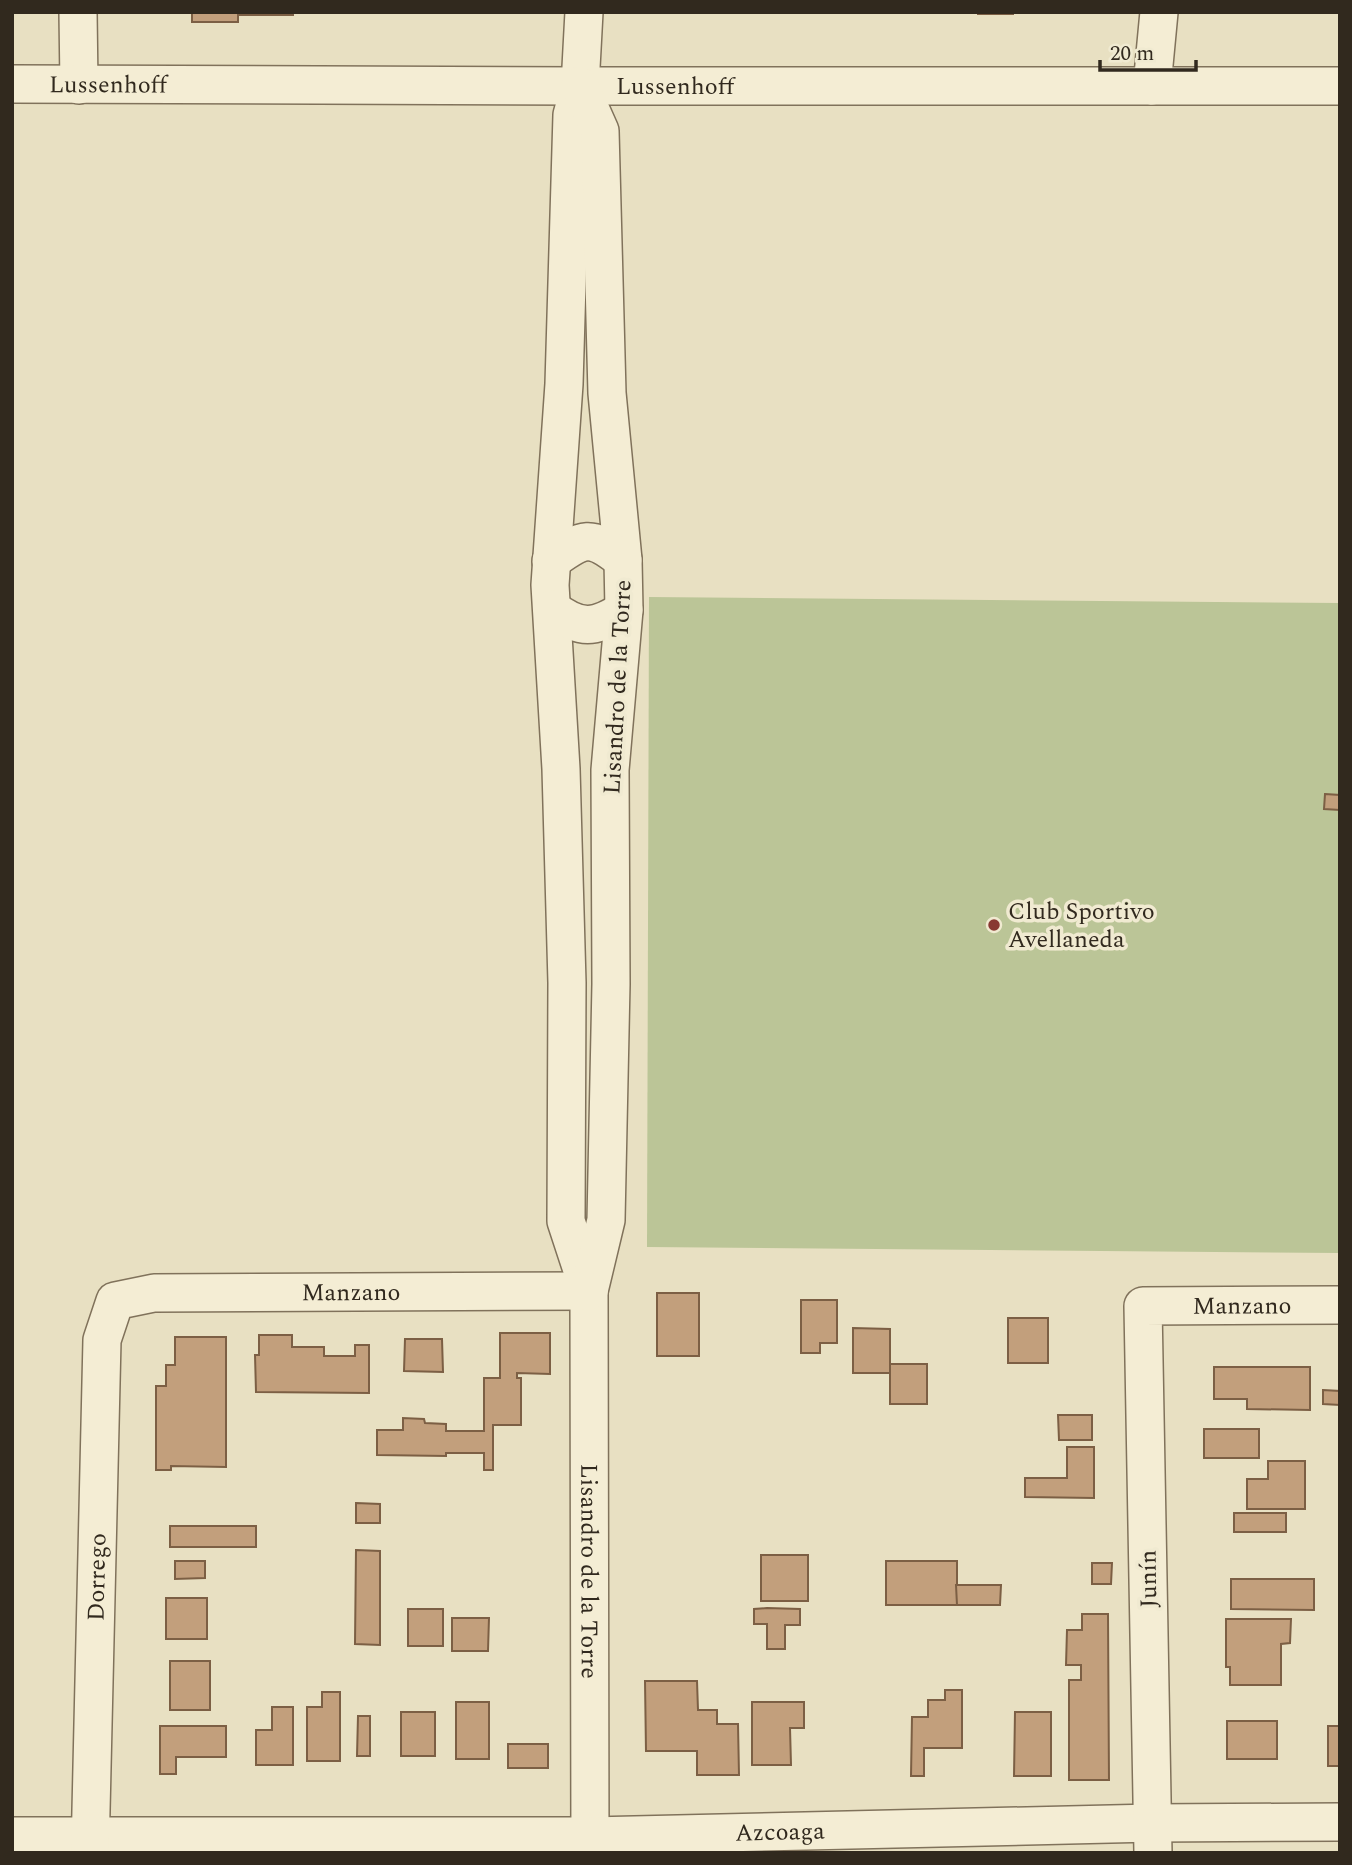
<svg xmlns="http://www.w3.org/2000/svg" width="1352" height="1865" viewBox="0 0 1352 1865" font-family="Spectral,serif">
<rect width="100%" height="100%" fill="#e8e0c2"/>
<polygon fill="#bbc597" points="649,597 1340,603 1340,1253 647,1247"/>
<g fill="#c29f7c" stroke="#7c5f44" stroke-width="2">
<rect x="192" y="12" width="46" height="10"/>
<rect x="238" y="12" width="55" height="3"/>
<rect x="978" y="12" width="35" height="2"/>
<polygon points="1325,794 1340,795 1340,810 1324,809"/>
<rect x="657" y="1293" width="42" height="63"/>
<polygon points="801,1300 837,1300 837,1343 820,1343 820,1353 801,1353"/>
<rect x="1008" y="1318" width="40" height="45"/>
<polygon points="853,1328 890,1329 890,1373 853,1373"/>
<polygon points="500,1333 550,1333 550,1374 517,1373 517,1378 521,1378 521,1425 493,1425 493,1470 484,1470 484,1453 446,1453 446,1456 377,1455 377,1430 403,1430 403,1418 424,1419 425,1423 446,1424 446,1431 484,1431 484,1378 500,1378"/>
<polygon points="259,1335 292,1335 292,1347 324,1347 324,1356 355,1356 355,1345 369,1345 369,1393 256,1392 255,1355 259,1355"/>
<polygon points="175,1337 226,1337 226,1467 171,1466 171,1470 156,1470 156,1386 166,1386 166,1365 175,1365"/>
<polygon points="405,1339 442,1339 443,1372 404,1371"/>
<rect x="890" y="1364" width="37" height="40"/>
<polygon points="1214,1367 1310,1367 1310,1410 1247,1409 1247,1399 1214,1399"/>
<polygon points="1323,1390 1340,1391 1340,1405 1323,1404"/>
<polygon points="1058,1415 1092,1415 1092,1440 1059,1440"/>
<rect x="1204" y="1429" width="55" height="29"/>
<polygon points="1067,1447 1094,1447 1094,1498 1025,1497 1025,1478 1067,1478"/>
<polygon points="1268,1461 1305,1461 1305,1509 1247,1509 1247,1479 1268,1479"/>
<polygon points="356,1503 380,1504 380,1523 356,1523"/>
<rect x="1234" y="1513" width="52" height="19"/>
<rect x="170" y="1526" width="86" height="21"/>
<polygon points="356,1550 380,1551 380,1645 355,1644"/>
<rect x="761" y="1555" width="47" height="46"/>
<polygon points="175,1561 205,1561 205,1578 175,1579"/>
<rect x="886" y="1561" width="71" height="44"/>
<polygon points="1092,1563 1112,1563 1111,1584 1092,1584"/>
<polygon points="1231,1579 1314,1579 1314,1610 1231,1609"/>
<polygon points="956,1585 1001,1585 1000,1605 957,1605"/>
<rect x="166" y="1598" width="41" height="41"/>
<polygon points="767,1608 800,1609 800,1625 785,1625 785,1649 767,1649 767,1624 754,1624 754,1609"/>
<rect x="408" y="1609" width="35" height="37"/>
<polygon points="1082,1614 1108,1614 1109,1780 1069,1780 1069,1680 1081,1680 1081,1665 1066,1665 1067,1630 1082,1630"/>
<polygon points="452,1618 489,1618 488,1651 452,1651"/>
<polygon points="1226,1619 1291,1619 1290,1643 1281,1644 1281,1685 1230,1685 1230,1667 1226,1667"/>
<rect x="170" y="1661" width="40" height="49"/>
<polygon points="645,1681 697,1681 698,1710 717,1710 717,1724 738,1724 739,1775 697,1775 697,1751 646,1751"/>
<polygon points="945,1690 962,1690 962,1748 924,1748 924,1776 911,1776 912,1717 928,1717 928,1700 945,1700"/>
<polygon points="322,1692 340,1692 340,1761 307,1761 307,1707 322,1707"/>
<rect x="456" y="1702" width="33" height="57"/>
<polygon points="752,1702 804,1702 804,1728 790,1728 791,1765 752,1765"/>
<polygon points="272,1707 293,1707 293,1765 256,1765 256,1730 272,1730"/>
<rect x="401" y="1712" width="34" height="44"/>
<polygon points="1015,1712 1051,1712 1051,1776 1014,1776"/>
<polygon points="358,1716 370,1716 370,1756 357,1756"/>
<rect x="1227" y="1721" width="50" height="38"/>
<polygon points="160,1726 226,1726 226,1757 176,1757 176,1774 160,1774"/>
<rect x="1328" y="1726" width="12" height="40"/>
<rect x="508" y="1744" width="40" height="24"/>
</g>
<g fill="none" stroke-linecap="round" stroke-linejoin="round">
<g stroke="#80725b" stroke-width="40">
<g id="minor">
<polyline points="78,12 79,85"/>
<polyline points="584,12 580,86 572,115 564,384 550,585 561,769 567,983 566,1221 589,1291"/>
<path id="s1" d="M 12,84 L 580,86 L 1340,86"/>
<path id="s2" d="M 580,86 L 600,131 L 607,393 L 623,560 L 624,610 L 610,770 L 611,984 L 606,1220 L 589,1291 L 590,1853"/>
<polyline points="1152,86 1159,12"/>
<path d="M 551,561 C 584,537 590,534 623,560"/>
<path d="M 552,609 C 580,630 595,629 624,610"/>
<path id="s3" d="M 12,1836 L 591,1836 L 1153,1823 L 1340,1822"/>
<path id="s4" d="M 90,1853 L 102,1340 L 115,1301 L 154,1293 L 589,1291"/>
<path id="s5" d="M 1153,1853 L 1143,1306 L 1340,1305"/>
</g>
</g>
<use href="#minor" stroke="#f4edd4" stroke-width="37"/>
</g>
<circle fill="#883932" stroke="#f0ead1" stroke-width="2.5" cx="994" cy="925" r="7"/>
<g text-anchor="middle" stroke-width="7" stroke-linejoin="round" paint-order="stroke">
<g font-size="24" fill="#31291e" stroke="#f0ead1">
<text dy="8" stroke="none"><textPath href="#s1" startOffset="96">Lussenhoff</textPath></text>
<text dy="8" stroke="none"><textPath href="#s1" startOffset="663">Lussenhoff</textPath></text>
<text transform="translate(617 687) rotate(-87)" y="8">Lisandro de la Torre</text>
<text dy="8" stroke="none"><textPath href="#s4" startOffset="791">Manzano</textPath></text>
<text dy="8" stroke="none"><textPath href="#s5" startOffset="646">Manzano</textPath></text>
<text dy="8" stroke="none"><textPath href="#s2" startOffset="1493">Lisandro de la Torre</textPath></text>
<text dy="8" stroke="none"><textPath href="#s4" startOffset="276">Dorrego</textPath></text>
<text transform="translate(1148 1579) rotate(-91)" y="8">Junín</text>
<text dy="8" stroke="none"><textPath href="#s3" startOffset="768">Azcoaga</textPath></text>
</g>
<g font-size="24" fill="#31291e" stroke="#f0ead1" text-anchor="start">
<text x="1008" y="919">Club Sportivo<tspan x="1008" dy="28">Avellaneda</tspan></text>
</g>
</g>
<rect width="1352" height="1865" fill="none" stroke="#31291e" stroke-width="28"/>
<path d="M1100 60v10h96v-10" fill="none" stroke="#31291e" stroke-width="3.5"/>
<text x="1110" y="60" font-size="21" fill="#31291e" stroke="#f0ead1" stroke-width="5" paint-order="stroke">20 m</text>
</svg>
